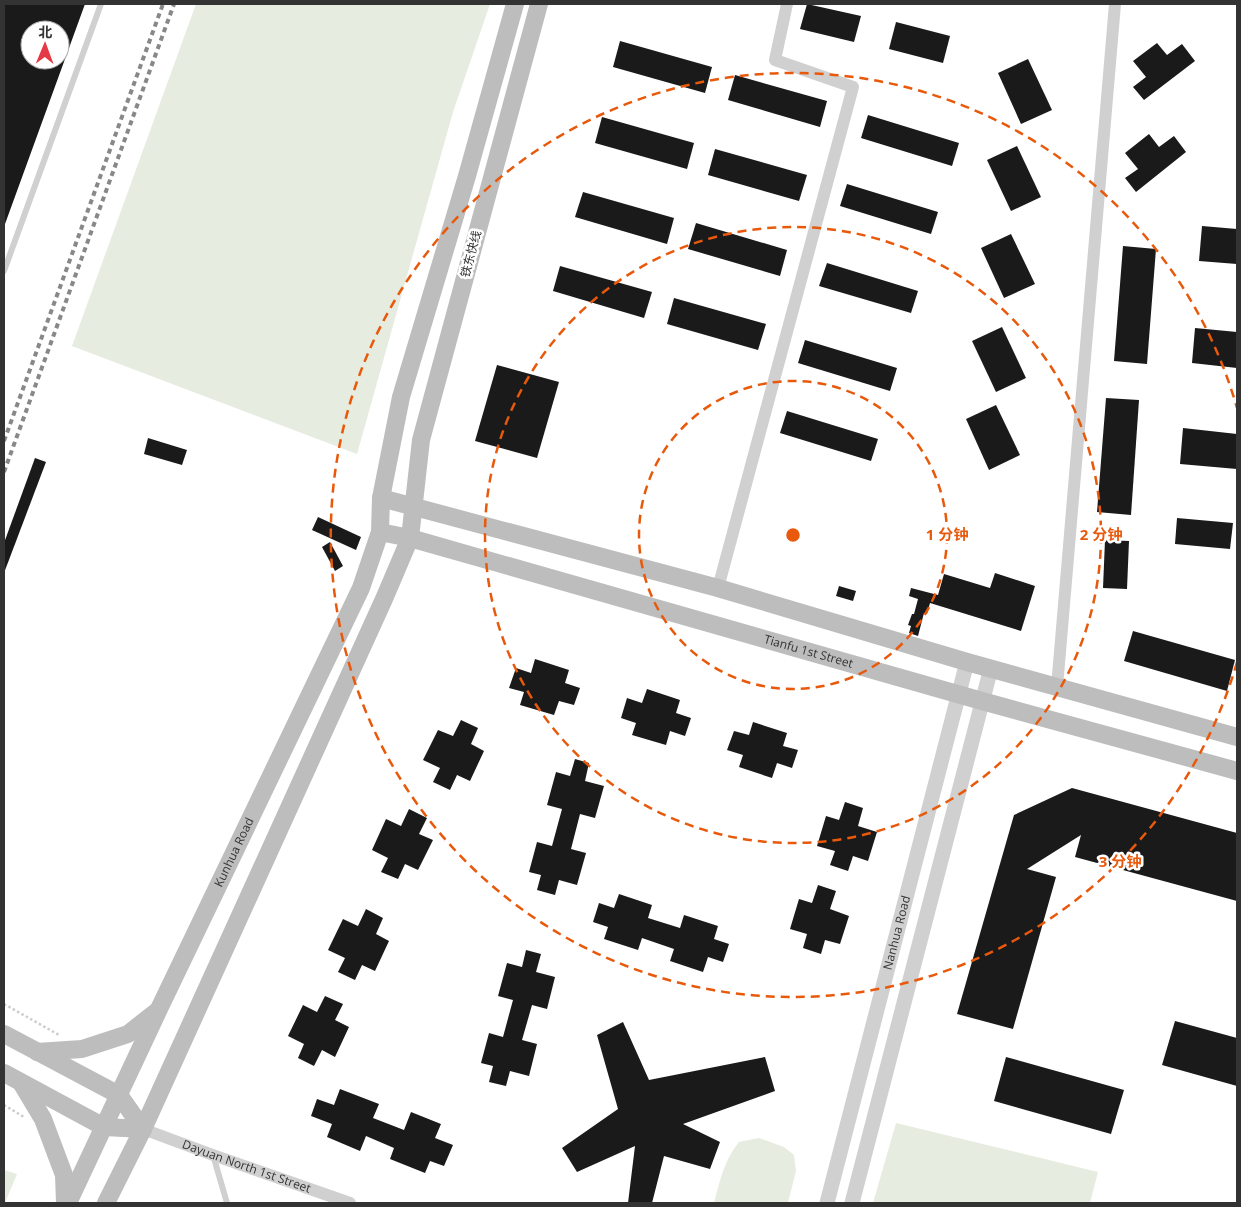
<svg xmlns="http://www.w3.org/2000/svg" width="1241" height="1207" viewBox="0 0 1241 1207" font-family="'Open Sans','Noto Sans SC',sans-serif">
<rect width="100%" height="100%" fill="#fff"/>
<g fill="#e6ecdf">
<polygon points="196,4 490,4 453,112 357,454 72,346"/>
<polygon points="896,1123 1098,1172 1090,1203 873,1203"/>
<path d="M 759,1138 L 784,1147 L 794,1155 L 796,1171 L 788,1203 L 714,1203 C 720,1181 724,1160 739,1142 Z"/>
<polygon points="4,1170 17,1174 5,1203 4,1203"/>
</g>
<g fill="#1a1a1a" fill-rule="evenodd">
<path d="M 4,4 L 85,4 L 5,224 L 4,224 ZM 30,30 L 60,30 L 60,60 L 30,60 Z"/>
<polygon points="807,4 861,16 854,42 800,29"/>
<polygon points="896,22 950,36 943,63 889,49"/>
<polygon points="620,41 712,67 705,93 613,67"/>
<polygon points="1157,43 1167,55 1182,44 1195,61 1144,100 1133,87 1146,77 1133,61"/>
<polygon points="1028,59 1052,110 1021,124 998,73"/>
<polygon points="735,75 827,101 820,127 728,100"/>
<polygon points="868,115 959,143 952,166 861,138"/>
<polygon points="602,117 694,143 687,169 595,143"/>
<polygon points="1149,134 1159,147 1174,136 1186,152 1136,192 1125,178 1138,169 1125,153"/>
<polygon points="1017,146 1041,197 1011,211 987,160"/>
<polygon points="715,149 807,175 799,201 708,175"/>
<polygon points="847,184 938,212 931,234 840,206"/>
<polygon points="583,192 674,218 667,244 575,217"/>
<polygon points="696,223 787,250 780,276 688,249"/>
<polygon points="1202,226 1237,229 1237,264 1199,261"/>
<polygon points="1011,234 1035,284 1004,298 981,248"/>
<polygon points="1123,246 1156,249 1147,364 1114,361"/>
<polygon points="827,263 918,291 911,313 819,286"/>
<polygon points="560,266 652,292 644,318 553,291"/>
<polygon points="674,298 766,324 758,350 667,324"/>
<polygon points="1002,327 1026,378 996,392 972,341"/>
<polygon points="1195,328 1237,332 1237,368 1192,363"/>
<polygon points="805,340 897,368 890,391 798,363"/>
<polygon points="497,365 559,382 537,458 475,441"/>
<polygon points="1106,398 1139,400 1131,515 1097,512"/>
<polygon points="996,405 1020,455 989,470 966,419"/>
<polygon points="787,411 878,439 871,461 780,433"/>
<polygon points="1183,428 1237,434 1237,469 1180,464"/>
<polygon points="148,438 187,450 182,465 144,454"/>
<polygon points="35,458 46,462 4,573 4,543"/>
<polygon points="318,517 361,537 356,550 312,530"/>
<polygon points="1177,518 1233,523 1230,549 1175,544"/>
<polygon points="1105,540 1129,541 1127,589 1103,588"/>
<polygon points="330,542 343,566 335,571 322,547"/>
<polygon points="995,573 1035,586 1021,631 930,603 927,614 924,613 918,636 909,633 911,626 908,625 912,614 914,614 918,599 909,596 911,588 938,595 944,574 990,588"/>
<polygon points="839,586 856,591 853,601 836,596"/>
<polygon points="1133,631 1235,660 1227,691 1124,661"/>
<polygon points="535,659 569,670 565,683 580,688 574,705 559,701 554,715 520,705 524,692 509,688 516,668 531,673"/>
<polygon points="647,689 680,700 676,713 691,718 685,736 670,731 666,745 632,735 636,723 621,718 627,698 642,703"/>
<polygon points="461,720 478,728 471,744 484,751 470,781 457,775 450,790 433,782 440,768 423,760 438,730 453,736"/>
<polygon points="753,722 787,733 783,746 798,750 792,768 777,763 772,778 739,767 743,755 727,750 734,731 749,735"/>
<polygon points="575,759 589,763 585,781 604,786 595,818 580,814 571,849 586,853 577,885 559,880 555,895 537,890 541,875 529,872 537,842 552,846 562,809 547,805 556,772 570,776"/>
<polygon points="1072,788 1237,833 1237,901 1075,857 1081,835 1027,869 1056,877 1013,1029 957,1014 1014,815"/>
<polygon points="845,802 863,808 858,826 877,832 868,861 853,856 848,871 830,865 835,851 817,846 826,816 839,820"/>
<polygon points="409,809 427,818 419,834 433,840 418,870 405,864 398,879 381,872 388,858 372,850 386,819 401,826"/>
<polygon points="818,885 836,891 830,909 849,916 840,944 825,940 821,954 803,948 807,934 790,929 799,899 812,903"/>
<polygon points="619,894 652,905 648,918 680,928 684,915 718,926 714,939 729,944 723,962 708,957 703,972 670,961 674,949 642,938 638,950 604,939 608,927 593,922 599,903 614,908"/>
<polygon points="366,909 383,918 376,934 389,941 375,971 362,965 355,980 338,972 345,958 328,950 343,919 358,926"/>
<polygon points="526,950 541,954 536,972 555,977 547,1009 532,1005 522,1040 537,1044 529,1076 510,1071 506,1086 489,1082 493,1066 481,1063 489,1033 503,1037 513,1000 498,996 507,963 522,967"/>
<polygon points="325,996 343,1004 335,1020 349,1027 335,1057 322,1050 314,1066 298,1058 304,1044 288,1036 303,1005 317,1012"/>
<polygon points="1175,1021 1237,1038 1237,1086 1162,1065"/>
<polygon points="623,1022 649,1080 765,1057 775,1091 683,1124 720,1142 710,1169 664,1156 652,1203 628,1203 635,1146 577,1172 562,1148 618,1109 597,1035"/>
<polygon points="1006,1057 1124,1090 1111,1134 994,1101"/>
<polygon points="340,1089 379,1104 373,1118 404,1130 411,1112 441,1124 435,1138 453,1145 444,1166 430,1161 425,1173 390,1159 394,1148 366,1136 360,1151 327,1137 332,1124 311,1116 317,1099 334,1105"/>
</g>
<g fill="none" stroke-linecap="round" stroke-linejoin="round">
<g stroke="#cdcdcd" stroke-width="2.5" stroke-dasharray="2.5 2.5" stroke-linecap="butt">
<polyline points="4,1004 59,1035"/>
<polyline points="4,1105 24,1117"/>
</g>
<g stroke="#d0d0d0" stroke-width="6">
<polyline points="4,271 101,4"/>
<polyline points="213,1155 227,1203"/>
</g>
<g stroke="#d0d0d0" stroke-width="12">
<polyline points="718,588 853,87 775,60 787,4"/>
<polyline points="1057,687 1115,4"/>
<path id="s1" d="M 143,1129 L 213,1155 L 350,1203"/>
</g>
<g stroke="#d0d0d0" stroke-width="15">
<path id="s2" d="M 827,1203 L 967,662"/>
<polyline points="852,1203 991,668"/>
</g>
<g stroke="#bdbdbd" stroke-width="18">
<polyline points="381,498 718,588 967,662 1237,737"/>
<path id="s3" d="M 380,532 L 410,538 L 982,701 L 1237,771"/>
<polyline points="4,1034 119,1095 143,1129"/>
<polyline points="37,1052 82,1049 128,1034 156,1012"/>
<polyline points="4,1073 104,1127 143,1129"/>
<polyline points="22,1084 43,1119 64,1175 65,1203"/>
<path id="s4" d="M 68,1203 L 159,1009 L 361,588 L 380,532 L 381,498 L 401,397 L 467,176 L 515,4"/>
<polyline points="106,1203 143,1129 384,599 410,538 421,440 539,4"/>
</g>
<g stroke="#888" stroke-width="4" stroke-dasharray="5 4" stroke-linecap="butt">
<polyline points="4,441 163,4"/>
<polyline points="4,472 174,4"/>
</g>
</g>
<g fill="none" stroke="#e8590c" stroke-width="2.5" stroke-dasharray="9 6">
<circle cx="793" cy="535" r="154"/>
<circle cx="793" cy="535" r="308"/>
<path d="M1237 662A462 462 0 1 1 1237 408"/>
</g>
<g text-anchor="middle" stroke-width="5" stroke-linejoin="round" paint-order="stroke">
<g font-size="12" fill="#333" stroke="#fff">
<text transform="translate(471 254) rotate(-75)" y="4">铁东快线</text>
<text dy="4" stroke="none"><textPath href="#s3" startOffset="445">Tianfu 1st Street</textPath></text>
<text dy="4" stroke="none"><textPath href="#s4" startOffset="388">Kunhua Road</textPath></text>
<text dy="4" stroke="none"><textPath href="#s2" startOffset="279">Nanhua Road</textPath></text>
<text dy="4" stroke="none"><textPath href="#s1" startOffset="110">Dayuan North 1st Street</textPath></text>
</g>
</g>
<circle cx="793" cy="535" r="8" fill="#e8590c" stroke="#fff" stroke-width="2.5"/>
<g font-size="15" text-anchor="middle" font-weight="bold" fill="#e8590c" stroke="#fff" stroke-width="5" stroke-linejoin="round" paint-order="stroke">
<text x="947" y="540">1 分钟</text>
<text x="1101" y="540">2 分钟</text>
<text x="1120" y="867">3 分钟</text>
</g>
<rect width="1241" height="1207" fill="none" stroke="#333333" stroke-width="10"/>
<g transform="translate(45 45) rotate(1)"><circle r="24" fill="#ffffff" stroke="#adadad"/>
<path d="M0-4L9 19L0 12L-9 19Z" fill="#e63946"/>
<text y="-8" font-size="14" font-weight="bold" text-anchor="middle" fill="#333333">北</text>
</g>
</svg>
